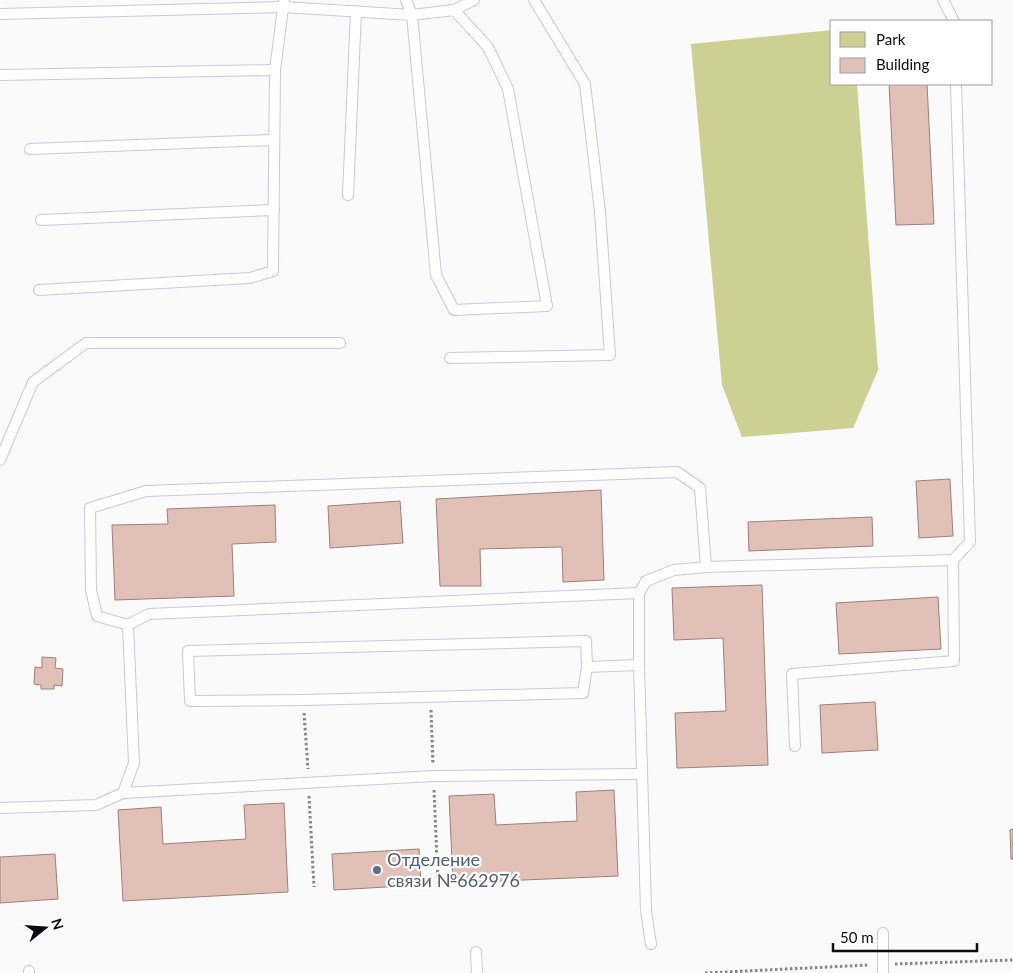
<svg xmlns="http://www.w3.org/2000/svg" width="1013" height="973" viewBox="0 0 1013 973" font-family="Lato,sans-serif">
<rect width="100%" height="100%" fill="#fafafa"/>
<polygon fill="#cdd093" points="832,30 832,84 857,84 878,370 853,428 742,437 722,385 691,44"/>
<g fill="#e1c0b7" stroke="#9f8077">
<polygon points="889,84 927,84 934,224 896,225"/>
<polygon points="950,479 953,536 919,538 916,481"/>
<polygon points="601,490 604,580 563,582 562,547 480,549 481,586 440,586 436,499"/>
<polygon points="400,501 403,543 330,548 328,506"/>
<polygon points="275,505 276,542 232,544 234,596 115,600 112,525 168,524 167,509"/>
<polygon points="872,517 873,546 749,551 748,522"/>
<polygon points="762,585 768,765 677,768 675,713 726,711 723,638 674,640 672,588"/>
<polygon points="938,597 941,649 839,654 836,603"/>
<polygon points="42,657 56,658 55,668 63,669 62,686 54,685 54,689 41,689 41,685 34,684 35,667 42,668"/>
<polygon points="875,702 878,750 822,753 820,705"/>
<polygon points="614,790 618,876 453,883 449,796 494,794 496,825 577,821 576,792"/>
<polygon points="284,803 288,892 123,901 118,810 161,807 163,844 246,839 244,805"/>
<polygon points="1013,829 1013,859 1011,859 1010,830"/>
<polygon points="419,849 421,885 334,890 332,854"/>
<polygon points="55,854 58,899 0,903 0,857"/>
</g>
<g fill="none" stroke-linecap="round" stroke-linejoin="round">
<g stroke="#ccc6e3" stroke-width="12">
<g id="service">
<polyline points="406,0 412,15 436,275 454,310 547,306 508,89 488,47 454,10"/>
<polyline points="943,0 954,21"/>
<polyline points="0,14 283,7 412,15 454,10 474,0"/>
<polyline points="0,75 275,70"/>
<polyline points="30,149 272,140"/>
<polyline points="348,195 356,11"/>
<polyline points="41,220 274,210"/>
<polyline points="39,290 250,278 273,271 275,70 284,0"/>
<polyline points="450,358 610,355 600,212 585,84 534,0"/>
<polyline points="0,460 33,382 86,343 340,343"/>
<polyline points="128,625 97,616 91,590 90,508 146,491 677,472 700,488 706,567"/>
<polyline points="587,667 586,641 188,651 190,701 304,700 583,693 587,667 639,665"/>
<polyline points="795,746 792,674 954,661 953,560"/>
<polyline points="123,793 433,776 641,774"/>
<polyline points="0,808 96,805 123,793 134,763 128,625 149,614 639,593"/>
<polyline points="883,933 883,973"/>
<polyline points="651,944 646,911 639,665 639,593 646,581 674,570 706,567 953,560 970,542 956,84"/>
<polyline points="476,952 477,973"/>
<polyline points="29,971 29,973"/>
</g>
</g>
<g stroke="#87868a" stroke-width="3" stroke-dasharray="2.5 2.5" stroke-linecap="butt">
<polyline points="431,710 433,764"/>
<polyline points="304,713 308,769"/>
<polyline points="434,790 438,883"/>
<polyline points="309,796 314,887"/>
<polyline points="895,964 1013,960"/>
<polyline points="705,973 869,965"/>
</g>
<use href="#service" stroke="#fff" stroke-width="10"/>
</g>
<circle fill="#5c6f8a" stroke="#fff" stroke-width="2" cx="377" cy="870" r="5"/>
<g text-anchor="middle" stroke-width="4.5" stroke-linejoin="round" paint-order="stroke">
<g font-size="18" fill="#4e5e75" stroke="#fff" text-anchor="start">
<text x="387" y="866">Отделение<tspan x="387" dy="21">связи №662976</tspan></text>
</g>
</g>
<rect x="830" y="20" width="162" height="65" fill="#ffffff" stroke="#9e9da1"/>
<rect x="840" y="32" width="25" height="15" fill="#cdd093" stroke="#9e9da1"/>
<text x="876" y="45" font-size="15" fill="#0c0a14">Park</text>
<rect x="840" y="58" width="25" height="15" fill="#e1c0b7" stroke="#9e9da1"/>
<text x="876" y="70" font-size="15" fill="#0c0a14">Building</text>
<g transform="translate(45 928) rotate(73)" stroke="#ffffff" stroke-width="4" paint-order="stroke">
<path d="M0-4L9 19L0 12L-9 19Z" fill="#0c0a14"/>
<text y="-8" font-size="14" font-weight="bold" text-anchor="middle" fill="#0c0a14">N</text>
</g>
<path d="M833 943v8h144v-8" fill="none" stroke="#0c0a14" stroke-width="2.5"/>
<text x="840" y="943" font-size="15" fill="#0c0a14" stroke="#ffffff" stroke-width="4" paint-order="stroke">50 m</text>
</svg>
